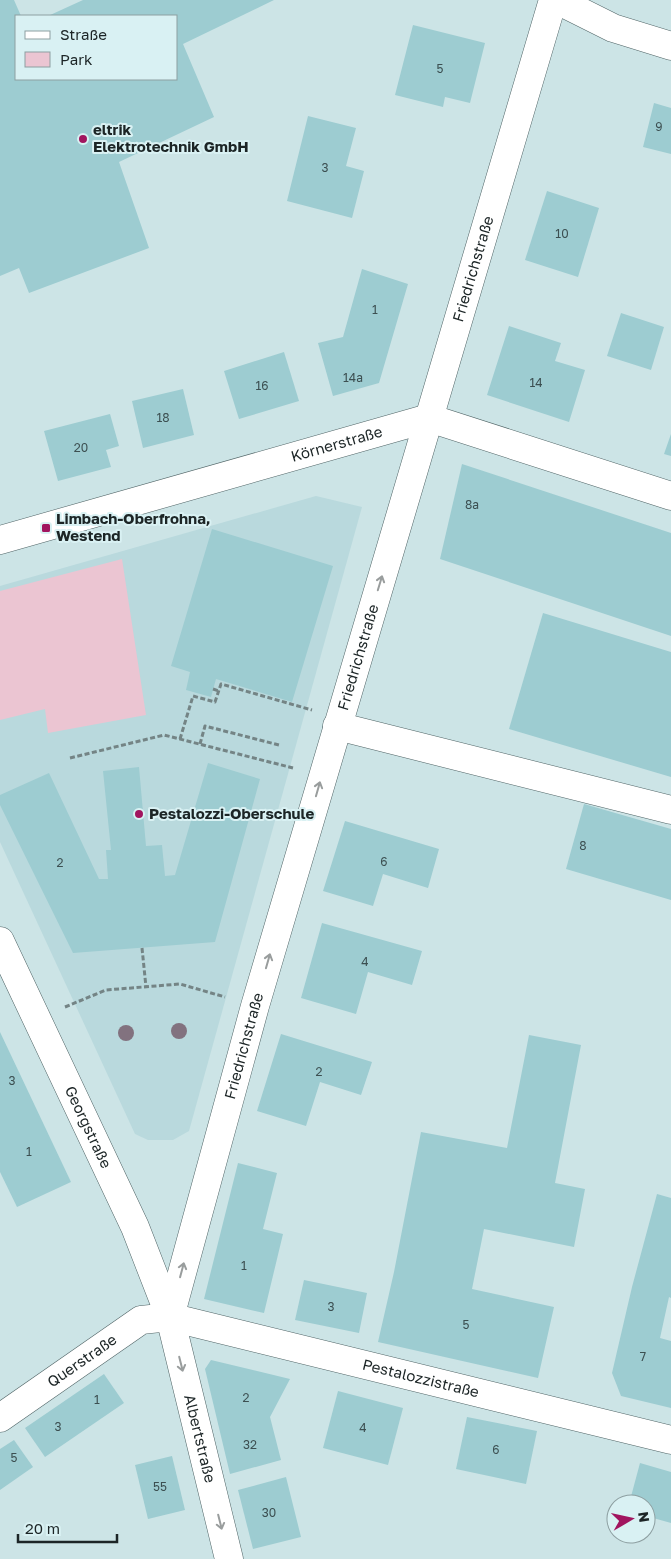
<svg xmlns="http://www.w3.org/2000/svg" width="671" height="1559" viewBox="0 0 671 1559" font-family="'Golos Text',sans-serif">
<rect width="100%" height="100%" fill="#cce4e6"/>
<polygon fill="#b9d9dd" points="316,496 362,507 189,1131 173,1140 148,1140 135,1134 0,842 0,586"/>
<polygon fill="#ebc5d2" points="122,559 146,715 48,733 45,709 0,720 0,591"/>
<g fill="#9dccd1">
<polygon points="0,0 14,0 21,16 16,16 16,79 176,79 176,16 48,16 83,0 274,0 183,44 214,117 119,162 149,248 29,293 19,268 0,276"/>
<polygon points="413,25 485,43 470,103 445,97 443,107 395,95"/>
<polygon points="654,103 671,108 671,154 643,147"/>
<polygon points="308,116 356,128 346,166 364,171 352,218 287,201"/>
<polygon points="547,191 599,208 578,277 525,260"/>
<polygon points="362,269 408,284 379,383 333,396 318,343 343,337"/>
<polygon points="621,313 664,327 651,370 607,356"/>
<polygon points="509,326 561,343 555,361 585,370 569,422 487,395"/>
<polygon points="284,352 299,401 239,419 224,371"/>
<polygon points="183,389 194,435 143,448 132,401"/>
<polygon points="110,414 119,446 106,450 111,467 58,481 44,431"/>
<polygon points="671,434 671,456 664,454"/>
<polygon points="462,464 671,533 671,636 440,559"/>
<polygon points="212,529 333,566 292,702 216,679 211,697 186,690 190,672 171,666"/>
<polygon points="543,613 671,652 671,777 509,729"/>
<polygon points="208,763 260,779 215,942 73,953 0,805 0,795 49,773 99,879 108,879 106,850 111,850 103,771 139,767 146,846 162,845 165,876 175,875"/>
<polygon points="584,804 671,829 671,900 566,869"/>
<polygon points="345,821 439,849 428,888 383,874 373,906 323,891"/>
<polygon points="322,923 422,951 412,985 368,972 356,1014 301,998"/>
<polygon points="0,1032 71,1182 17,1207 0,1172"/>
<polygon points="281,1034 372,1062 361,1095 320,1082 306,1126 257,1111"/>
<polygon points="529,1035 581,1045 555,1183 585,1189 574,1247 484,1229 472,1289 554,1307 538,1378 378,1342 394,1272 421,1132 507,1148"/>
<polygon points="238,1163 277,1173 263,1229 283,1234 264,1313 204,1299"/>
<polygon points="657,1194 671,1198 671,1298 669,1297 660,1338 671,1341 671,1408 621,1396 612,1373 632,1287"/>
<polygon points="304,1280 367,1293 359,1333 295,1320"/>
<polygon points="211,1360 290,1379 270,1417 281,1460 230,1474 205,1369"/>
<polygon points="104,1374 124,1403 45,1457 25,1428"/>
<polygon points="338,1391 403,1408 388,1465 323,1448"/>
<polygon points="467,1417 537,1431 526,1484 456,1469"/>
<polygon points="14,1440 33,1467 0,1490 0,1449"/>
<polygon points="172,1456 185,1510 148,1519 135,1465"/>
<polygon points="640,1463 671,1472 671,1523 646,1516 646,1504 629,1504"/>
<polygon points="286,1477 301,1537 253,1549 238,1490"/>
</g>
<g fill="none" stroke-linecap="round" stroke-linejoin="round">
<g stroke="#506466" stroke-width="29">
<g id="minor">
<polyline points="557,0 613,28 671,46"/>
<path id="s1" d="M 0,540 L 429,418 L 671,496"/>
<polyline points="337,726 671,810"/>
<path id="s2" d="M 0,941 L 135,1227 L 170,1317 L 229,1559"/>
<path id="s3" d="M 170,1317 L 255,1006 L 553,0"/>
<path id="s4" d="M 0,1418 L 141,1320 L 170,1317 L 671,1440"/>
</g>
</g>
<g stroke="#748485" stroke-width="3" stroke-dasharray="5 2.5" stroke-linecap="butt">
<polyline points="213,689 219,691"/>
<polyline points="180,739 193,696 215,702 221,684 312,710"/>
<polyline points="200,744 205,726 279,745"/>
<polyline points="70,758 164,735 293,768"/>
<polyline points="142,948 146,987"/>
<polyline points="65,1007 106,990 180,984 225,997"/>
</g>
<use href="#minor" stroke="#fff" stroke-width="28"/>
</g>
<g fill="#82727f">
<circle cx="179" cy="1031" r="8"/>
<circle cx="126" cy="1033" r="8"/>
</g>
<defs><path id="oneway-shaft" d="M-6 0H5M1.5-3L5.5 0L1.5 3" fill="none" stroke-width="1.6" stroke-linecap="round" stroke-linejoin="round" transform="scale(1.25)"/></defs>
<g stroke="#999d9d">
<use href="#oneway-shaft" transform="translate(380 583) rotate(-73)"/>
<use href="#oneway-shaft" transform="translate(318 789) rotate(-74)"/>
<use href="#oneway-shaft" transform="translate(268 961) rotate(-74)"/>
<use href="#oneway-shaft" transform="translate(182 1270) rotate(-75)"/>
<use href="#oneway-shaft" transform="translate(181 1364) rotate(76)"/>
<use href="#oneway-shaft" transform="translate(220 1522) rotate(76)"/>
</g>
<g fill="#a1155f" stroke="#d9f1f3" stroke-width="2">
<circle cx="83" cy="139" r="5"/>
<rect x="41" y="523" width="10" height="10" rx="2.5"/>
<circle cx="139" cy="814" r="5"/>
</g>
<g text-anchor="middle" stroke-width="4" stroke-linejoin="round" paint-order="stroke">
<g font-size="12" fill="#3c4f51">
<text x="440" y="73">5</text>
<text x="659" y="131">9</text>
<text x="325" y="172">3</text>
<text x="562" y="238">10</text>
<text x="375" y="314">1</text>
<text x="353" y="382">14a</text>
<text x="536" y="387">14</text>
<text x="262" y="390">16</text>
<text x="163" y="422">18</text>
<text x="81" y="452">20</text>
<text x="472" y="509">8a</text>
<text x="583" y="850">8</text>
<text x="384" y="866">6</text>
<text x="60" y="867">2</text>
<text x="365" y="966">4</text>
<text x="319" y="1076">2</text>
<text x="12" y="1085">3</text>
<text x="29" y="1156">1</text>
<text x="244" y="1270">1</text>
<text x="331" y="1311">3</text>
<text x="466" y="1329">5</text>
<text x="643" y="1361">7</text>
<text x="246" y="1402">2</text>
<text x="97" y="1404">1</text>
<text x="58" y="1431">3</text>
<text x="363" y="1432">4</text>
<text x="250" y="1449">32</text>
<text x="496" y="1454">6</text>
<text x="14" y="1462">5</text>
<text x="160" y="1491">55</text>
<text x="269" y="1517">30</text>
</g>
<g font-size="15" font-weight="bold" fill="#1c2526" stroke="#d9f1f3" text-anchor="start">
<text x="93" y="135">eltrik<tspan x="93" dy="17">Elektrotechnik GmbH</tspan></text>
<text x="56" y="524">Limbach-Oberfrohna,<tspan x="56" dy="17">Westend</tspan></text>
<text x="149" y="819">Pestalozzi-Oberschule</text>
</g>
<g font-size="15" fill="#1c2526" stroke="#d9f1f3">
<text dy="5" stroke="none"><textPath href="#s3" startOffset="1091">Friedrichstraße</textPath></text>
<text dy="5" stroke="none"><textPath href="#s1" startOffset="350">Körnerstraße</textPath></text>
<text dy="5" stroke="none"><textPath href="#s3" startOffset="686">Friedrichstraße</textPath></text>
<text dy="5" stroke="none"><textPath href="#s3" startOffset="281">Friedrichstraße</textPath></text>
<text dy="5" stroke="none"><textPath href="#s2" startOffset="206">Georgstraße</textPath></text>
<text dy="5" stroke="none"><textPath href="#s4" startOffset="100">Querstraße</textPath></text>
<text dy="5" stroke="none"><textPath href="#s4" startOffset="459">Pestalozzistraße</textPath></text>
<text dy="5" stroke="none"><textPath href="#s2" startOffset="538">Albertstraße</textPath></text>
</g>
</g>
<rect x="15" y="15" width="162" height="65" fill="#d9f1f3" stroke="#8d9fa1"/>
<rect x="25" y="31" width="25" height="8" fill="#ffffff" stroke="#8d9fa1"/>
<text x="60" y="40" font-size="15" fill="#1c2526">Straße</text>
<rect x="25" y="52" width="25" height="15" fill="#ebc5d2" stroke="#8d9fa1"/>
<text x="60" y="65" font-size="15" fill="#1c2526">Park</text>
<g transform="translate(631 1519) rotate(81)"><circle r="24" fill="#d9f1f3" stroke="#8d9fa1"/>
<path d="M0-4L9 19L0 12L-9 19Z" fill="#a1155f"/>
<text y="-8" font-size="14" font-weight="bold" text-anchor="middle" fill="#1c2526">N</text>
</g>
<path d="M18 1534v8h99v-8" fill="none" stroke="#1c2526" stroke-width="2.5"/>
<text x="25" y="1534" font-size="15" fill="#1c2526" stroke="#d9f1f3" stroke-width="4" paint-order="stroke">20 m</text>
</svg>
